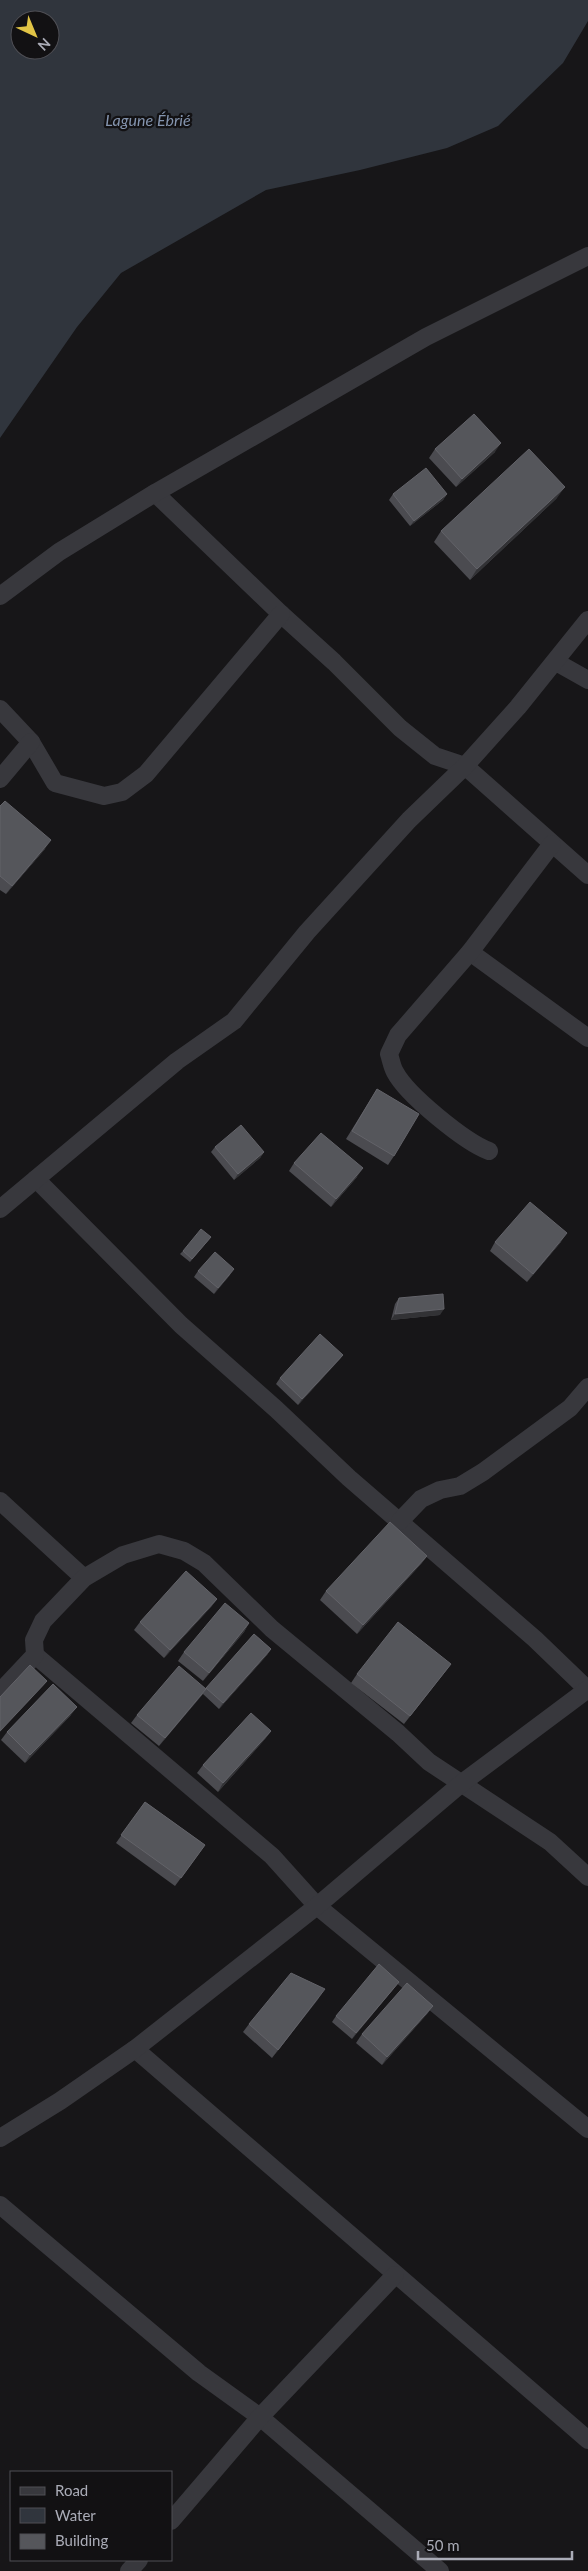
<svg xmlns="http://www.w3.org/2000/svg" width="588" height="2571" viewBox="0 0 588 2571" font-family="Lato,sans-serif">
<rect width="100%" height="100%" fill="#171618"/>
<path fill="#30353d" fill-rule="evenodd" d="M 0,0 L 588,0 L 588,21 L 563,63 L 498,126 L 447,148 L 360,170 L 266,190 L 121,273 L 77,327 L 0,438 ZM 20,20 L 50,20 L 50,50 L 20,50 Z"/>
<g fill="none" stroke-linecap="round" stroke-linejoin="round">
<g stroke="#38383d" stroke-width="18">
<polyline points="155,493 281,614 334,662 400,728 435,756 465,766 588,875"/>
<polyline points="0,596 59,552 155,493 426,337 588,256"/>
<polyline points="556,662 588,680"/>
<polyline points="0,709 31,742 55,783 104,796 122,792 146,774 281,614"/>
<polyline points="0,779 31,742"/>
<polyline points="470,952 588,1038"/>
<path d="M 489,1151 C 465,1142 407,1095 395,1072 C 392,1067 391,1060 389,1054 L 398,1035 L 470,952 L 552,844"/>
<polyline points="36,1179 181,1325 276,1409 349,1478 535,1639 588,1690"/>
<polyline points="0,1209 177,1061 234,1021 307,932 409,820 465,766 518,707 588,620"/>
<polyline points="0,1501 84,1578"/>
<polyline points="400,1521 421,1499 440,1490 460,1486 483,1472 570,1408 588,1387"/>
<polyline points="35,1655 272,1856 317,1906 588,2129"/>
<polyline points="0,1692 35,1655 34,1640 43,1621 84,1578 123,1555 159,1544 184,1551 204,1563 272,1629 398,1733 429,1762 550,1842 588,1877"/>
<polyline points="135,2049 588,2440"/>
<polyline points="0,2138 60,2101 135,2049 317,1906 462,1783 588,1689"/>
<polyline points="0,2205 199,2373 260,2417 440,2571"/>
<polyline points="171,2521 260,2417 395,2275"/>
<polyline points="129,2571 139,2560"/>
</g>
</g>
<g fill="#4b4b50">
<polygon points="435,449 495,452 456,487 429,458"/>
<polygon points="393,494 447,494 443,500 410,526 389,500"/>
<polygon points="557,498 470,580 434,542 441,531"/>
<polygon points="0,806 45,849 6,894 0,890"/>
<polygon points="377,1089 394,1156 388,1165 346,1139"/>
<polygon points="215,1147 264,1152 260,1158 234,1180 211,1152"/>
<polygon points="294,1163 357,1177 331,1207 289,1171"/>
<polygon points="211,1237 190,1262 180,1254 183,1251"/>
<polygon points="495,1242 561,1242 527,1282 490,1251"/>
<polygon points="198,1271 230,1275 214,1294 194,1277"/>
<polygon points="399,1298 440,1315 391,1320 395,1304"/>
<polygon points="343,1355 339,1360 298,1405 276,1384 280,1378"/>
<polygon points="427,1556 421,1564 357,1634 320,1600 326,1591"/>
<polygon points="217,1599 211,1607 164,1658 134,1630 140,1622"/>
<polygon points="249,1623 244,1632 203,1681 178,1661 184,1652"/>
<polygon points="254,1634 271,1649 267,1655 219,1709 203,1694 159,1746 131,1723 137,1715 206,1689"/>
<polygon points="451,1664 404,1724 351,1683 357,1674"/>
<polygon points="71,1715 25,1763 1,1740 7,1732"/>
<polygon points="271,1731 265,1739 218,1792 197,1773 203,1765"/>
<polygon points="145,1802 205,1845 175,1886 116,1843"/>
<polygon points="395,1987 352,2039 332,2022 336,2016"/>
<polygon points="319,1998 272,2058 243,2032 249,2024"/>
<polygon points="433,2006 427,2014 382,2065 356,2043 362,2034"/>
</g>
<g fill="#323235">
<polygon points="501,443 495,452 456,487 462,479"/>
<polygon points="565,487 557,498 470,580 477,569"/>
<polygon points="447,494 443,500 410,526 414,521"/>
<polygon points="51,840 45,849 6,894 12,886"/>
<polygon points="264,1152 260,1158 234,1180 238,1174"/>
<polygon points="363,1168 357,1177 331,1207 336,1199"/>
<polygon points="567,1233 561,1242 527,1282 533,1274"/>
<polygon points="234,1269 230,1275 214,1294 218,1288"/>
<polygon points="444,1309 440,1315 391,1320 395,1314"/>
<polygon points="343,1355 339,1360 298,1405 302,1399"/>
<polygon points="427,1556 421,1564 357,1634 363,1625"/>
<polygon points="217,1599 211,1607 164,1658 170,1650"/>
<polygon points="249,1623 244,1632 203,1681 209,1673"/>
<polygon points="271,1649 267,1655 219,1709 223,1703"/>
<polygon points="451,1664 445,1672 404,1724 410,1716"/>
<polygon points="47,1681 43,1686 0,1732 0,1731"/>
<polygon points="206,1689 200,1697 159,1746 165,1738"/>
<polygon points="77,1707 71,1715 25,1763 30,1755"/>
<polygon points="271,1731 265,1739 218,1792 223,1783"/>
<polygon points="399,1982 395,1987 352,2039 356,2033"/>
<polygon points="325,1989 319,1998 272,2058 278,2050"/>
<polygon points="433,2006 427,2014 382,2065 387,2057"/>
</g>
<g fill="#55565b" stroke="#636369">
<polygon points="474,414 501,443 462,479 435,449"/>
<polygon points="529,449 565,487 477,569 441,531"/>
<polygon points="426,468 447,494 414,521 393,494"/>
<polygon points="5,801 51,840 12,886 0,876 0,806"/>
<polygon points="377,1089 419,1114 394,1156 352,1131"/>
<polygon points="241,1125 264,1152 238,1174 215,1147"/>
<polygon points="321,1133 363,1168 336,1199 294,1163"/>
<polygon points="530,1202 567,1233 533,1274 495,1242"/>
<polygon points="201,1229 211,1237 192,1259 183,1251"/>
<polygon points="215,1252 234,1269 218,1288 198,1271"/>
<polygon points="443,1294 444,1309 395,1314 399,1298"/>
<polygon points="320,1334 343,1355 302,1399 280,1378"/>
<polygon points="390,1522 427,1556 363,1625 326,1591"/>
<polygon points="186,1571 217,1599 170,1650 140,1622"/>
<polygon points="225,1603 249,1623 209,1673 184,1652"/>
<polygon points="398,1622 451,1664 410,1716 357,1674"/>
<polygon points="254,1634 271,1649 223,1703 206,1688"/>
<polygon points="30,1665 47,1681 0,1731 0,1697"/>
<polygon points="179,1666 206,1689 165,1738 137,1715"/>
<polygon points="53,1684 77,1707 30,1755 7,1732"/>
<polygon points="251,1713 271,1731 223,1783 203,1765"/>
<polygon points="145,1802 205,1845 181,1878 121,1835"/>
<polygon points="379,1964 399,1982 356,2033 336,2016"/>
<polygon points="291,1973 325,1989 278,2050 249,2024"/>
<polygon points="407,1983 433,2006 387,2057 362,2034"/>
</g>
<g text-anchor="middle" stroke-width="4.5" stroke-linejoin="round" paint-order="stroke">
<g font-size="16" font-style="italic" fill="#8494ae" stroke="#121113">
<text x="148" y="126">Lagune Ébrié</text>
</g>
</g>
<rect x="10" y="2471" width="162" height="90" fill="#121113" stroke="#4f4f55"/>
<rect x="20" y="2487" width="25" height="8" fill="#38383d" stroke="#4f4f55"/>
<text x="55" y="2496" font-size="15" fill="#aaacb7">Road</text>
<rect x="20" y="2508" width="25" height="15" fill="#30353d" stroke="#4f4f55"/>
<text x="55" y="2521" font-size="15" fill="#aaacb7">Water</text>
<rect x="20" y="2534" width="25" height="15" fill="#55565b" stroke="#4f4f55"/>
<text x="55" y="2546" font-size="15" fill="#aaacb7">Building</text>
<g transform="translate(35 35) rotate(136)"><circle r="24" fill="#121113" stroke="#4f4f55"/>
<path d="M0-4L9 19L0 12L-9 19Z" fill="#e1c446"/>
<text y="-8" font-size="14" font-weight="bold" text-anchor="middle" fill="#aaacb7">N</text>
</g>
<path d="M418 2551v8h154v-8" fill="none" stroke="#aaacb7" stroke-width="2.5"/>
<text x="426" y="2551" font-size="15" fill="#aaacb7" stroke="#121113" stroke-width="4" paint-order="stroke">50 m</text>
</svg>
